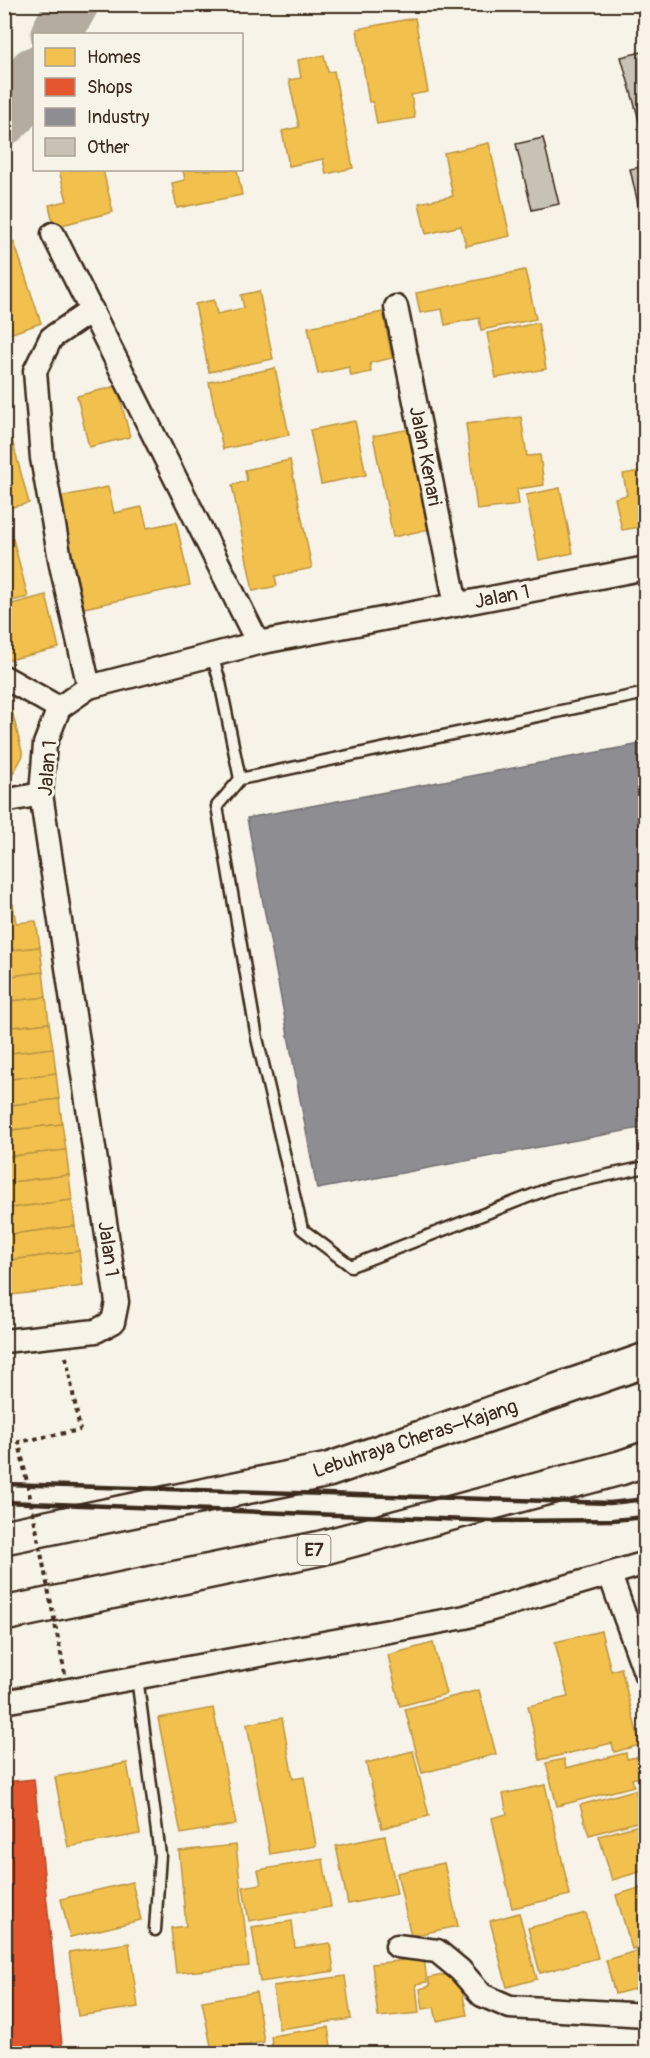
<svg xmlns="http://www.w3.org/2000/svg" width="650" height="2058" viewBox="0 0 650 2058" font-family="Pangolin,sans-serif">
<rect width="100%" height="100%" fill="#f7f3e8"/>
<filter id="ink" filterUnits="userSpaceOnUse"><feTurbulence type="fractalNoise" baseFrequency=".0167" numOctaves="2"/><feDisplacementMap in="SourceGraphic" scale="12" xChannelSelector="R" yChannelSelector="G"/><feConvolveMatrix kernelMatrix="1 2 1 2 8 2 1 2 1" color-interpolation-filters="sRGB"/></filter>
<g filter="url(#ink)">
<g fill="#f2c14e" stroke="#bb9440" stroke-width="1.5">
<polygon points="415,18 428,92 411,95 415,118 377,124 373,102 369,102 357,29"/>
<polygon points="324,55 328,72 334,71 353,168 326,174 323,159 289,166 282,131 299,127 289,80 301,78 298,60"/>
<polygon points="489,143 510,236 466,246 461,226 426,234 419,203 453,196 444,153"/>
<polygon points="59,170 103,170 113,212 54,227 49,205 67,201"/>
<polygon points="183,170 237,170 242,195 177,208 172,183 185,180"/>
<polygon points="14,242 41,323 4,336 4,245"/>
<polygon points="525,270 536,319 481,330 479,318 445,325 442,309 420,313 416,293"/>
<polygon points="259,291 273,359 209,372 195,304 214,300 217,314 244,308 241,295"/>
<polygon points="383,312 392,358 370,363 371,372 351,376 349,367 318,374 308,327"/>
<polygon points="538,323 546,369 496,378 487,333"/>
<polygon points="275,368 289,435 223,449 209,382"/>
<polygon points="117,386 130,437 89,447 77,396"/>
<polygon points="521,417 527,456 540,455 544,485 517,489 519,505 477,510 466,424"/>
<polygon points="355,421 366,475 321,484 310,430"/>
<polygon points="410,429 430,529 393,537 373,436"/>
<polygon points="12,440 29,503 4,509 4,443"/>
<polygon points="290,460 312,568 275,576 277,586 253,591 232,485 247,481 245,470"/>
<polygon points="646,470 646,526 622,530 615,498 627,495 623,474"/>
<polygon points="108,487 114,513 142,507 147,528 176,522 190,585 84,608 59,497"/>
<polygon points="560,488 573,553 539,560 526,495"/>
<polygon points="13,539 28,597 4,603 4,541"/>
<polygon points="46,595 59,648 4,661 4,606"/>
<polygon points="4,678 23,756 12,775 4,777"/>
<polygon points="13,904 16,923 36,921 40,947 4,951 4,905"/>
<polygon points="40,947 43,972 4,977 4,951"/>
<polygon points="43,972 46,997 4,1002 4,977"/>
<polygon points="46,997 49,1023 4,1028 4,1002"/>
<polygon points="49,1023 53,1048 4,1054 4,1028"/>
<polygon points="53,1048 56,1073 4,1080 4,1054"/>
<polygon points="56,1073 59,1099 4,1106 4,1080"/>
<polygon points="59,1099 62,1124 4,1131 4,1106"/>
<polygon points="62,1124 66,1150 4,1157 4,1131"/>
<polygon points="66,1150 69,1175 4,1183 4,1157"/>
<polygon points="69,1175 72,1200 4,1209 4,1183"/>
<polygon points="72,1200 75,1226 4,1235 4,1209"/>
<polygon points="75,1226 79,1251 4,1261 4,1235"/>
<polygon points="79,1251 83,1286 4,1296 4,1261"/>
<polygon points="601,1631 611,1671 621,1668 640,1745 614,1752 612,1743 540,1760 528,1706 568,1697 555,1642"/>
<polygon points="433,1643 446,1694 400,1706 388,1655"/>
<polygon points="479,1690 496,1754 422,1773 405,1709"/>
<polygon points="213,1708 236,1824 181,1834 158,1718"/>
<polygon points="282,1718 293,1779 304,1777 316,1846 270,1854 247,1724"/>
<polygon points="413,1751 429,1816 382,1828 366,1763"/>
<polygon points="626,1753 627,1759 646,1755 646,1775 632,1779 634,1786 557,1806 546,1763 564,1759 566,1768"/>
<polygon points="127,1763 140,1834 68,1847 55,1777"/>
<polygon points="545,1785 570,1895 512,1908 492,1818 507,1814 503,1794"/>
<polygon points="635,1790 644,1820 589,1835 580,1805"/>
<polygon points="646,1823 646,1870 612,1880 599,1836"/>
<polygon points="385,1836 397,1894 348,1904 336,1846"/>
<polygon points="236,1845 249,1966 176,1973 171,1928 186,1926 179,1851"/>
<polygon points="323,1859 331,1907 249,1921 243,1887 261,1884 258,1870"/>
<polygon points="444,1863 458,1926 411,1936 397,1873"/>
<polygon points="132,1882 141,1920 70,1937 61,1899"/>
<polygon points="646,1886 646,1945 632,1949 616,1895"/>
<polygon points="519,1913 537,1979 507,1987 490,1921"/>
<polygon points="586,1913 598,1958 540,1973 528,1928"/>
<polygon points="292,1921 295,1948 330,1943 334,1971 260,1982 252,1927"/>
<polygon points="129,1943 138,2007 78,2016 69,1952"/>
<polygon points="646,1948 646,1986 615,1994 606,1960"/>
<polygon points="424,1958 427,1982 416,1984 419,2013 378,2017 372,1964"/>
<polygon points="458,1972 467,2015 437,2021 434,2007 423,2009 420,1989 430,1986 428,1978"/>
<polygon points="345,1976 351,2019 279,2029 273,1986"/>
<polygon points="256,1992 264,2042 212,2051 202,2001"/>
<polygon points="328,2027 332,2054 273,2054 271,2036"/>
<polygon points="614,2048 646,2049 646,2054 613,2054"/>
</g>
<polygon fill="#e4572e" stroke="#b14a29" stroke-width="1.5" points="34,1779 63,2054 4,2054 4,1782"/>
<polygon fill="#8d8d92" stroke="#746f6f" stroke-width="1.5" points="646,743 646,1127 317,1189 247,818"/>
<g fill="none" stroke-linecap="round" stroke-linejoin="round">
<g stroke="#b4aca0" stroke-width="51">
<polyline points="56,34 73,4"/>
<polyline points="4,120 13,111 34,72"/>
</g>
</g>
<g fill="#c8c1b6" stroke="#3b2a1e" stroke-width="1.5">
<polygon points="646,51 646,141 645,141 621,57"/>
<polygon points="543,138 559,204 532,210 516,144"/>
<polygon points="646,166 646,239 630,169"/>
</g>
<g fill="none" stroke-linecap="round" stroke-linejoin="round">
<g stroke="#3b2a1e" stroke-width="15">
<g id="lane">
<polyline points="212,655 220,682 240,779"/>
<polyline points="646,693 240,779 217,806 257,1038 302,1229 351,1266 553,1187 646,1167"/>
<polyline points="137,1677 160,1855 155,1930"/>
</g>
</g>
<g stroke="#3b2a1e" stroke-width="27">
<g id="street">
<polyline points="53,234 258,643"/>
<polyline points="396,307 456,605"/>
<polyline points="4,677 59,708"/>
<polyline points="89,687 61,565 42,458 35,371 51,338 92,310"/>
<polyline points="4,801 41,794"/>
<polyline points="4,1341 96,1331 113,1322 117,1302 41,794 45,744 59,708 89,687 258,643 646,568"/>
<polyline points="610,1575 646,1675"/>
<polyline points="4,1702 465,1617 646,1563"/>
<polyline points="397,1946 437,1951 460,1970 482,1995 510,2007 646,2015"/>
</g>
</g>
<g stroke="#3b2a1e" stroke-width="38">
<g id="highway">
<polyline points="4,1537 328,1470 646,1360"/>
<polyline points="4,1614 321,1548 620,1468 646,1459"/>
</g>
</g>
<polyline stroke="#3b2a1e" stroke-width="4" stroke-dasharray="4.5 4.5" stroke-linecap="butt" points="66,1357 80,1430"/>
<use href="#lane" stroke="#f7f3e8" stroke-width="10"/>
<use href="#street" stroke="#f7f3e8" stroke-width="22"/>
<use href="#highway" stroke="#f7f3e8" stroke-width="33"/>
<g stroke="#3b2a1e" stroke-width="4.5">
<polyline points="4,1484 610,1503 646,1499"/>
<polyline points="4,1502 493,1521 613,1520 646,1517"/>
</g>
<polyline stroke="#3b2a1e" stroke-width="4" stroke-dasharray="4.5 4.5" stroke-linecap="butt" points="65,1674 19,1442 80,1430"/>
</g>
</g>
<g text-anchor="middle" stroke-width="6" stroke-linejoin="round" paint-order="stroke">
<rect fill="#f7f3e8" stroke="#73665b" stroke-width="1.5" x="297.5" y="1535" width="33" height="30" rx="4.5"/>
<g font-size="18" font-weight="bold" fill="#3b2a1e">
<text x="314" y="1556">E7</text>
</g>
<g font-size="20" fill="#3b2a1e" stroke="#f7f3e8">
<text transform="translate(426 456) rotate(79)" y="7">Jalan Kenari</text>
<text transform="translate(502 596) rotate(-11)" y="7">Jalan 1</text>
<text transform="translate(47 768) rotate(-85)" y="7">Jalan 1</text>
<text transform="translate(109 1249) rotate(82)" y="7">Jalan 1</text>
<text transform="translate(415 1438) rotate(-18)" y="7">Lebuhraya Cheras–Kajang</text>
</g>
</g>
<rect width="650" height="2058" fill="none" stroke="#f7f3e8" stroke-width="24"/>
<rect x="12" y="12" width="626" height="2034" fill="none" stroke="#3b2a1e" stroke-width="2" filter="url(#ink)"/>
<rect x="33" y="33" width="210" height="138" fill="#f7f3e8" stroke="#aca397" stroke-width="1.5"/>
<rect x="45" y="48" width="30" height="18" fill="#f2c14e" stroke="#aca397" stroke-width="1.5"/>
<text x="87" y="63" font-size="18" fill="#3b2a1e">Homes</text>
<rect x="45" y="78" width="30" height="18" fill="#e4572e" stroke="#aca397" stroke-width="1.5"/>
<text x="87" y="93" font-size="18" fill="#3b2a1e">Shops</text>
<rect x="45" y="108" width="30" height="18" fill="#8d8d92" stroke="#aca397" stroke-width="1.5"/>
<text x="87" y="123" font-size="18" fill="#3b2a1e">Industry</text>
<rect x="45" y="138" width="30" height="18" fill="#c8c1b6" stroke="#aca397" stroke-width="1.5"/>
<text x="87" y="153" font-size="18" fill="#3b2a1e">Other</text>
</svg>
